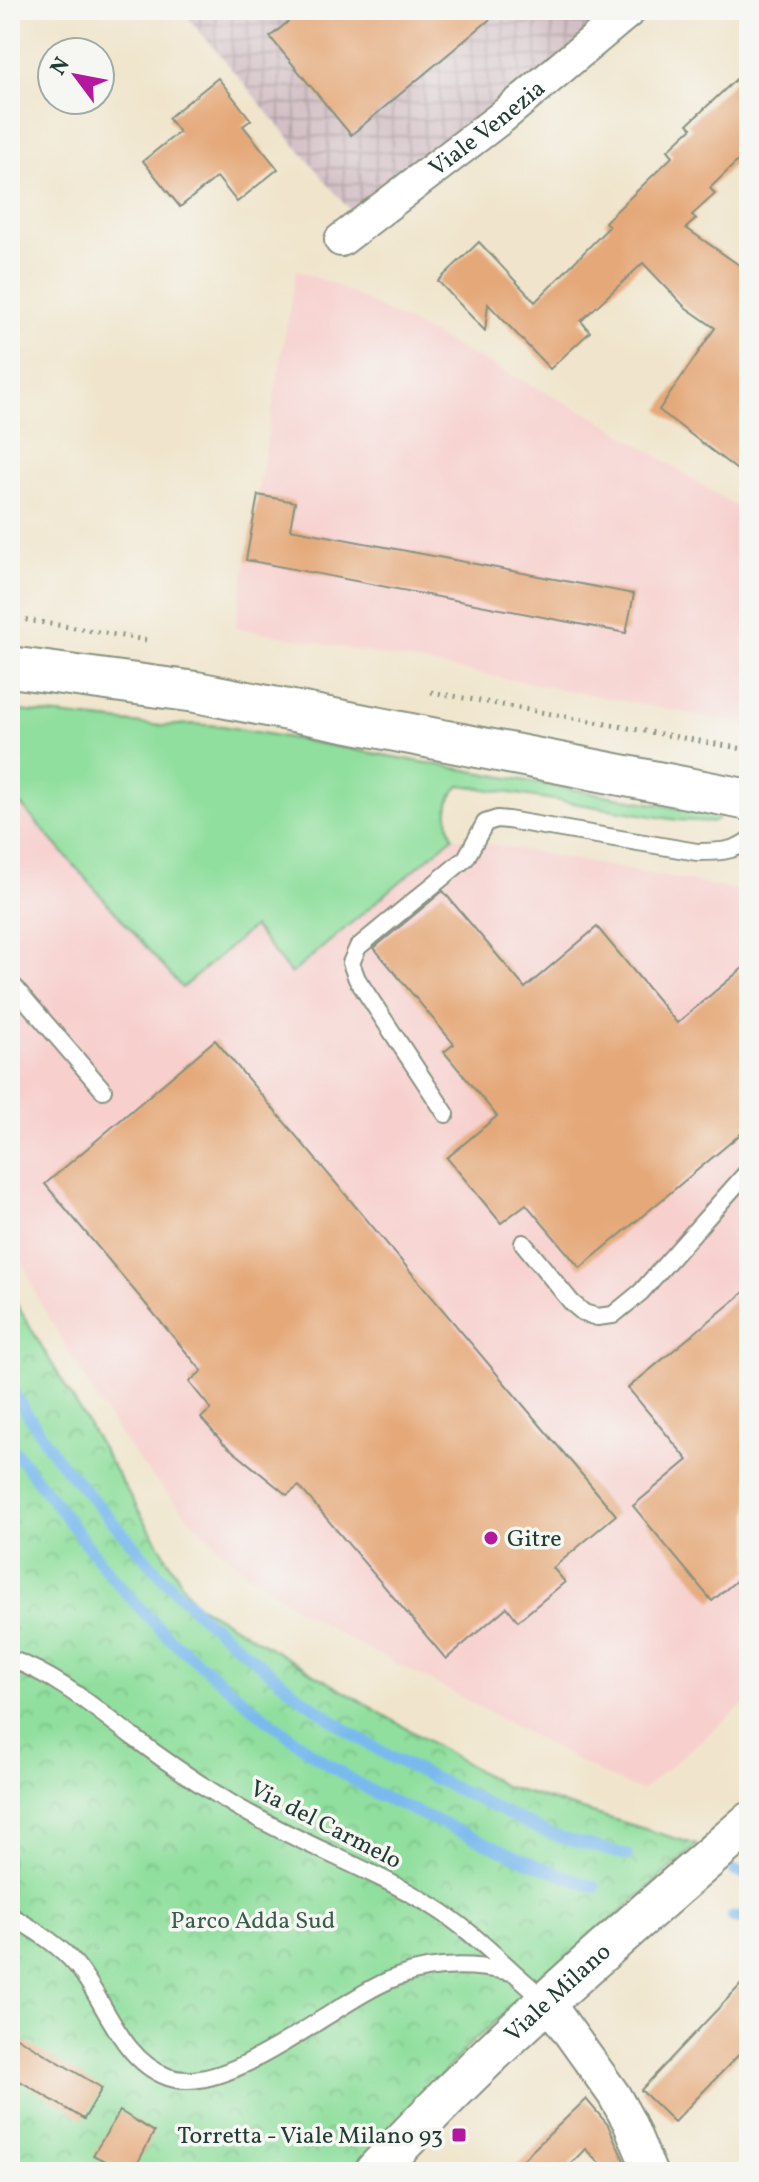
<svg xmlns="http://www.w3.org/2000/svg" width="759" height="2182" viewBox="0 0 759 2182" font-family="Vollkorn,serif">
<defs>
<pattern id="industrial-grid" width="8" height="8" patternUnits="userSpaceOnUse" patternTransform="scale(2)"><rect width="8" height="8" fill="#d2bec4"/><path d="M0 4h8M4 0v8" fill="none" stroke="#aa9ca0"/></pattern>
<pattern id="park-crowns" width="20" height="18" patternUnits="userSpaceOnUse" patternTransform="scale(2)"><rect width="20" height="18" fill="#90df9e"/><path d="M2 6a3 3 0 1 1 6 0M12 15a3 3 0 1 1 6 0" fill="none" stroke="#7cc089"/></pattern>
</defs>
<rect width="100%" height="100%" fill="#f6f6f2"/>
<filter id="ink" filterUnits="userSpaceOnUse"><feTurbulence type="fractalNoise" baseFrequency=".0125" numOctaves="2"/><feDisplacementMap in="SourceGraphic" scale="16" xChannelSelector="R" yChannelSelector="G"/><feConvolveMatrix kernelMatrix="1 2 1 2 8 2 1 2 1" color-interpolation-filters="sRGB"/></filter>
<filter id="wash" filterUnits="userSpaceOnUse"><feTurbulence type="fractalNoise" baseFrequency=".006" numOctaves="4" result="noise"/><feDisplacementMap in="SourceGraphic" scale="32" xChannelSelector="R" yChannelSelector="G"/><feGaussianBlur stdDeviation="1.8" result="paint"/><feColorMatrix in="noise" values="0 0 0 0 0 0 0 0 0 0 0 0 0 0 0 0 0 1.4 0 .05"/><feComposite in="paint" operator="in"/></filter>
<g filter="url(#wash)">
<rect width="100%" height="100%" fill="#f0e5cc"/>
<g fill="#f7d0ce">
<polygon points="296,270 333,284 604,422 749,515 749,725 235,627"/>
<polygon points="15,798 254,927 292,973 453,837 749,892 749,1700 641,1791 606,1776 426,1678 357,1644 301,1611 244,1571 192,1521 145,1469 106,1415 38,1299 10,1231 10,803"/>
</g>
<polygon fill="url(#industrial-grid)" points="182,10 622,10 358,220"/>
<path fill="#90df9e" stroke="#588e69" stroke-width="2" d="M 10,710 L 162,726 L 190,724 L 223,726 L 715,815 L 718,819 L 714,822 L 677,820 L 461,785 C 444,798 446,820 453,837 L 291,974 L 253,927 L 182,988 L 16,799 L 10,803 Z"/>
<polygon fill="url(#park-crowns)" stroke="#588e69" stroke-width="2" points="10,1293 193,1602 504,1786 697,1845 470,2044 352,2172 10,2172"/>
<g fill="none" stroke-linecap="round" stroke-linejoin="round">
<g stroke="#7ab9ee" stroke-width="12">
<polyline points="10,1388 58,1460 161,1576 201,1616 298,1695 349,1732 394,1759 541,1830 562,1838 627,1855"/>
<polyline points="10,1445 112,1577 139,1607 169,1638 264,1717 324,1762 374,1793 536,1865 595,1887"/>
<polyline points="735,1871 749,1874"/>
<polyline points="733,1917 749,1920"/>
</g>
</g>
<g id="blocks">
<g fill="#e5a979">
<polygon points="302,10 501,10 351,135 270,37"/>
<polygon points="749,67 749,150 710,188 715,194 692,215 696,219 686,228 749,272 749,479 659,410 715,328 685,307 643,263 581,321 590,332 550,369 488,304 485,331 438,281 479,242 535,302 609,227 605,222 673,156 668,150 692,128 688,124"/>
<polygon points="218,78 251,120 243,126 278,169 237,202 217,177 180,207 143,161 179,132 168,118"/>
<polygon points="258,495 295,502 290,529 634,594 626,633 246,560"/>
<polygon points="443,891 525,988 597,927 677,1023 749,963 749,1127 580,1268 526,1204 501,1223 447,1158 497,1116 444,1052 454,1044 374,948"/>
<polygon points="215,1040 616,1515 553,1568 565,1582 518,1621 507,1607 446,1659 299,1486 287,1495 223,1443 201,1418 211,1409 189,1382 202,1371 45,1184"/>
<polygon points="749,1288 749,1570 712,1601 633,1506 688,1460 628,1388"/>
<polygon points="749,1976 749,2044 674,2122 641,2090"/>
<polygon points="10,2033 102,2088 84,2119 10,2075"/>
<polygon points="586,2099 608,2125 629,2172 609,2172 585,2149 563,2172 510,2172"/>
<polygon points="120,2111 154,2132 133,2172 126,2172 93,2155"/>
</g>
</g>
</g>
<g filter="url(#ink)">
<use href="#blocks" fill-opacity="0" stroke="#889180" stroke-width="2"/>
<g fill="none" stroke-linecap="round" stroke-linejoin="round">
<g stroke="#889180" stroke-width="20">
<g id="service">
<polyline points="10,982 103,1090"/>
<path d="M 446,1114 L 357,979 L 351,963 L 358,947 L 466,858 L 485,823 L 497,819 L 508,820 L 697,852 C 717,852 734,852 749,840"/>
<polyline points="523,1243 572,1303 584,1313 597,1317 613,1315 641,1292 749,1170"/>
<path d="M 10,1659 C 56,1675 95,1708 133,1737 C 165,1761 199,1784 234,1805 C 298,1843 370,1868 434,1907 C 476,1933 508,1970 546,2000"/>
<path d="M 10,1915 C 34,1930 59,1944 77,1966 C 106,2002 121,2060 168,2077 C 229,2099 338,1998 397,1977 C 434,1963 473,1964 511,1972"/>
</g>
</g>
<g stroke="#889180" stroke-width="36">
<g id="minor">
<path id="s1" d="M 341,240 L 502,117 L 630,10"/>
<polyline points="546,2000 614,2095 629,2122 650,2172"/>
</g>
</g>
<g stroke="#889180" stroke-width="44">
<g id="tertiary">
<polyline points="10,667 196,692 749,800"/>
<path id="s2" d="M 375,2172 C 490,2046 620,1935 749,1823"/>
</g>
</g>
<g stroke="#889180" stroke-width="5" stroke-dasharray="2 6" stroke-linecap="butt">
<polyline points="10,617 146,640"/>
<polyline points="431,692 749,750"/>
</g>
<use href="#service" stroke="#fff" stroke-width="16"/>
<use href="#minor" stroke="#fff" stroke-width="32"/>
<use href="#tertiary" stroke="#fff" stroke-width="40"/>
</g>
</g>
<g fill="#b5179e" stroke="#f6f6f2" stroke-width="3">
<circle cx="491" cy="1538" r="8"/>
<rect x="451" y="2127" width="16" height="16" rx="4"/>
</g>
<g text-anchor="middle" stroke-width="7" stroke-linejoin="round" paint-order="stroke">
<g font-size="24" fill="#1f3d34" stroke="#f6f6f2">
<text dy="8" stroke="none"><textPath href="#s1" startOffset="184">Viale Venezia</textPath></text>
<text transform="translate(326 1824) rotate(27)" y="8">Via del Carmelo</text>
<text dy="8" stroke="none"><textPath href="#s2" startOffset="256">Viale Milano</textPath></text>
</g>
<g font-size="24" fill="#1f3d34" stroke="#f6f6f2" text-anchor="start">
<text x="507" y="1546">Gitre</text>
<text x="443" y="2143" text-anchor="end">Torretta - Viale Milano 93</text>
</g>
<g font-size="24" fill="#365d49" stroke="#f6f6f2">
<text x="253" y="1928">Parco Adda Sud</text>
</g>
</g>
<rect width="759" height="2182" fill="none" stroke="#f6f6f2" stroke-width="40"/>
<g transform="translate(76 76) rotate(302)"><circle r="38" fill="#f6f6f2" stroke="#a0aca6" stroke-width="2"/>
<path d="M0-6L14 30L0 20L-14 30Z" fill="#b5179e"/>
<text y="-12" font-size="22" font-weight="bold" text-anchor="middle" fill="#1f3d34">N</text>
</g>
</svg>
